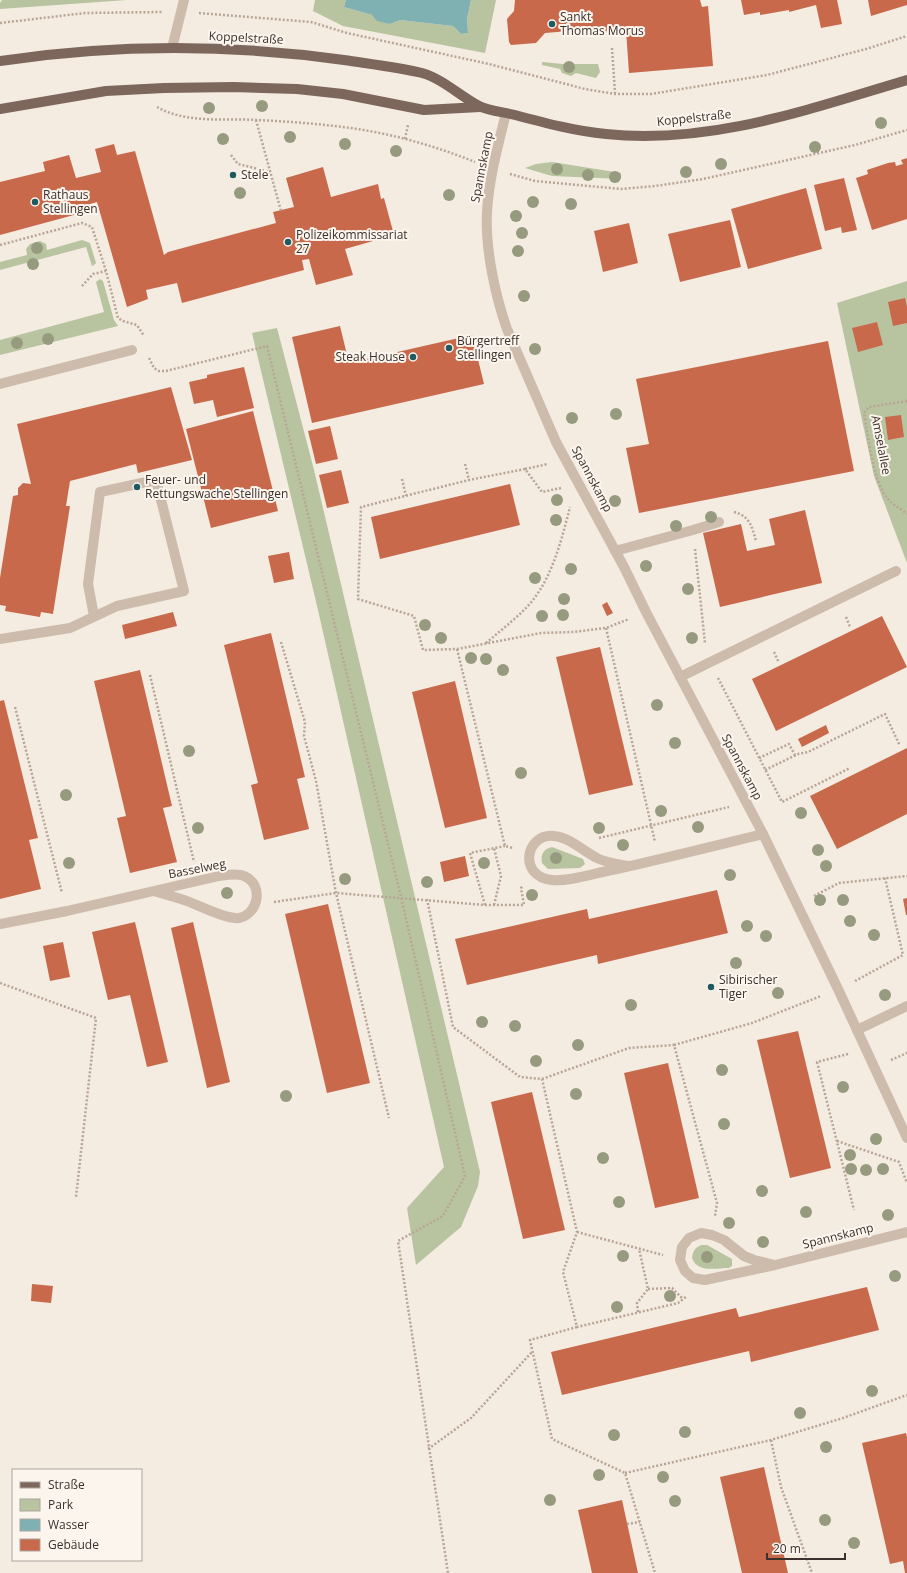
<svg xmlns="http://www.w3.org/2000/svg" width="907" height="1573" viewBox="0 0 907 1573" font-family="'Open Sans',sans-serif">
<rect width="100%" height="100%" fill="#f4ebe1"/>
<g fill="#b8c4a0">
<polygon points="2,0 127,0 0,9 0,3"/>
<polygon points="315,0 346,0 344,7 372,15 390,24 400,20 453,26 461,34 468,33 467,19 471,0 496,0 485,53 343,26 313,11"/>
<polygon points="542,62 563,64 598,64 600,72 596,78 576,73 571,76 562,73 560,69 542,65"/>
<polygon points="552,162 621,173 621,179 552,176 525,168 536,164"/>
<polygon points="82,240 90,243 96,263 94,265 92,266 86,247 0,270 0,262 27,255 26,249 30,244 40,241 46,244 47,250"/>
<polygon points="100,279 103,281 114,320 118,326 0,355 0,340 104,312 96,282"/>
<polygon points="907,281 907,563 874,476 837,303"/>
<polygon points="277,328 314,470 480,1172 478,1186 461,1227 416,1265 407,1208 444,1167 318,610 252,333"/>
<path d="M 552,847 L 583,859 L 585,864 L 580,868 L 548,869 L 542,863 C 540,854 544,849 552,847 Z"/>
<path d="M 702,1245 L 707,1245 L 732,1259 L 732,1266 L 729,1268 C 716,1268 697,1273 692,1258 C 693,1251 695,1247 702,1245 Z"/>
</g>
<polygon fill="#7fb0b2" points="346,0 471,0 467,19 468,33 461,34 453,26 400,20 390,24 377,21 372,15 344,7"/>
<g fill="#c8694b">
<polygon points="515,0 700,0 702,7 708,6 713,66 629,73 626,30 595,32 594,29 545,33 536,43 511,45 509,42 507,19 514,11"/>
<polygon points="741,0 837,0 842,24 821,28 816,5 789,12 789,10 760,15 760,12 744,15"/>
<polygon points="868,0 907,0 907,5 871,16"/>
<polygon points="114,144 117,155 135,151 164,255 168,252 276,223 273,212 294,207 286,178 323,167 331,197 378,184 381,199 384,198 394,235 345,249 353,275 316,285 309,259 302,260 304,270 182,303 177,283 146,290 148,299 127,307 97,202 83,206 85,212 0,235 0,182 45,171 43,162 69,155 76,178 101,172 95,149"/>
<polygon points="907,158 907,219 872,230 856,178 868,174 867,170 888,163 895,162 896,166 903,164 901,160"/>
<polygon points="844,178 857,230 842,233 841,227 825,231 814,185"/>
<polygon points="806,188 822,249 748,269 731,209"/>
<polygon points="730,220 741,267 680,282 668,234"/>
<polygon points="629,223 638,263 603,272 594,231"/>
<polygon points="905,298 907,307 907,323 893,326 888,302"/>
<polygon points="877,322 883,345 858,352 852,328"/>
<polygon points="340,326 349,363 472,335 484,384 312,423 292,337"/>
<polygon points="828,341 854,471 639,513 626,448 649,444 636,379"/>
<polygon points="244,367 254,408 217,417 213,400 194,404 189,382 207,378 207,375"/>
<polygon points="171,387 192,460 138,473 136,464 70,481 66,506 70,506 53,614 41,612 40,617 5,611 6,606 0,605 0,578 13,496 18,495 18,488 23,483 31,484 17,424"/>
<polygon points="253,411 278,511 211,528 186,429"/>
<polygon points="901,415 904,437 888,440 885,417"/>
<polygon points="330,426 338,459 316,464 308,431"/>
<polygon points="341,470 349,503 327,508 319,475"/>
<polygon points="510,484 520,525 380,559 371,517"/>
<polygon points="805,510 822,583 720,607 703,533 741,524 747,551 775,545 769,519"/>
<polygon points="289,552 294,579 274,583 268,556"/>
<polygon points="607,602 613,613 607,616 602,605"/>
<polygon points="173,612 177,626 125,639 122,625"/>
<polygon points="882,616 907,667 776,731 752,679"/>
<polygon points="271,633 305,777 297,779 309,829 264,840 251,785 258,783 224,645"/>
<polygon points="600,647 633,785 589,795 556,657"/>
<polygon points="140,670 172,806 163,808 177,862 130,873 117,818 126,816 94,681"/>
<polygon points="455,681 487,818 445,828 412,692"/>
<polygon points="4,700 38,838 29,840 41,889 0,899 0,701"/>
<polygon points="826,725 829,733 802,747 798,739"/>
<polygon points="907,748 907,814 837,849 810,796"/>
<polygon points="465,856 469,876 444,882 440,862"/>
<polygon points="717,890 728,933 598,964 597,955 467,985 455,939 587,909 589,919"/>
<polygon points="907,898 907,915 906,915 903,899"/>
<polygon points="328,904 370,1083 327,1093 285,914"/>
<polygon points="135,922 168,1062 147,1067 130,995 108,1000 92,932"/>
<polygon points="193,922 230,1082 207,1088 171,928"/>
<polygon points="63,942 70,977 50,981 43,946"/>
<polygon points="798,1031 831,1168 790,1178 757,1040"/>
<polygon points="668,1063 699,1198 655,1208 624,1073"/>
<polygon points="532,1092 565,1230 523,1239 491,1102"/>
<polygon points="32,1284 53,1286 51,1303 31,1301"/>
<polygon points="867,1287 879,1330 751,1362 749,1351 562,1395 551,1352 736,1308 739,1317"/>
<polygon points="906,1433 907,1437 907,1573 905,1573 903,1561 890,1564 862,1443"/>
<polygon points="764,1467 773,1507 788,1573 742,1573 720,1477"/>
<polygon points="622,1500 638,1573 592,1573 578,1510"/>
</g>
<g fill="none" stroke-linecap="round" stroke-linejoin="round">
<g stroke="#b9a596" stroke-width="2.5" stroke-dasharray="2 2" stroke-linecap="butt">
<polyline points="199,13 311,22 347,33 489,64 585,89 615,94 651,94 767,75 866,49 907,36"/>
<polyline points="0,23 85,13 162,12"/>
<polyline points="612,48 615,93"/>
<path d="M 157,107 C 187,124 223,118 256,120 C 282,121 308,123 334,126 C 383,131 430,144 475,162"/>
<polyline points="256,120 281,211"/>
<polyline points="405,139 408,125"/>
<polyline points="231,155 238,164 270,172"/>
<polyline points="510,174 535,181 621,189 655,186 703,179 855,145 907,130"/>
<polyline points="0,245 82,223 92,227 106,271 118,318 123,321 137,325 144,336"/>
<polyline points="82,286 93,274 106,271"/>
<polyline points="149,358 154,368 159,371 166,371 267,346 401,897 465,1176 443,1216 398,1241 448,1573"/>
<path d="M 907,401 L 869,407 L 864,413 C 868,435 873,483 888,499 C 893,505 901,509 907,514"/>
<polyline points="465,464 469,480"/>
<polyline points="525,469 548,464"/>
<polyline points="402,479 406,496"/>
<polyline points="561,488 542,492 525,469 469,480 361,507 358,599 414,616 423,650 457,649 541,633 573,632 606,628 629,619"/>
<path d="M 734,512 C 750,516 752,527 756,541"/>
<polyline points="695,549 705,643"/>
<polyline points="846,617 850,627"/>
<polyline points="606,628 655,842"/>
<polyline points="281,642 305,722 304,736 316,781 336,893 389,1118"/>
<path d="M 486,643 C 499,632 513,621 525,609 C 551,583 561,542 570,507"/>
<polyline points="457,649 505,846 513,848"/>
<polyline points="774,652 779,663"/>
<polyline points="150,675 194,862"/>
<polyline points="718,678 782,802 850,768"/>
<polyline points="15,707 62,893"/>
<polyline points="759,758 789,744 795,755"/>
<polyline points="765,770 798,754 808,752 885,714 900,746"/>
<polyline points="599,838 729,807"/>
<polyline points="814,896 839,883 907,876"/>
<polyline points="427,899 453,1027 520,1077 542,1079 577,1232 563,1272 577,1327 678,1303 687,1296"/>
<polyline points="274,902 336,893 485,905 524,905 521,888 523,886"/>
<polyline points="485,905 470,853 505,846"/>
<polyline points="494,905 501,876 494,848"/>
<polyline points="855,981 903,955 885,878"/>
<polyline points="0,983 96,1018 76,1197"/>
<polyline points="674,1045 752,1023 821,996"/>
<polyline points="848,1054 817,1062 854,1210"/>
<polyline points="891,1060 907,1053"/>
<polyline points="542,1079 629,1048 674,1045 717,1203 715,1216"/>
<polyline points="837,1141 899,1162 907,1183"/>
<polyline points="577,1232 663,1255"/>
<polyline points="648,1289 672,1288 683,1299"/>
<polyline points="638,1312 637,1303 648,1289 639,1249"/>
<polyline points="577,1327 530,1340 552,1439 625,1473 655,1573"/>
<polyline points="771,1440 781,1487 812,1573"/>
<polyline points="428,1449 471,1418 532,1352"/>
<polyline points="625,1473 771,1440 843,1418 907,1395"/>
<polyline points="627,1524 640,1522"/>
</g>
<g stroke="#cdbbac" stroke-width="10">
<polyline points="0,384 132,350"/>
<polyline points="615,551 693,530 719,522"/>
<polyline points="0,639 70,628 117,606 184,591 156,480 100,492 88,584 94,616"/>
<polyline points="680,677 896,571"/>
<polyline points="857,1030 907,1006"/>
</g>
<g stroke="#cdbbac" stroke-width="10">
<polyline points="172,48 184,0"/>
<path d="M 506,113 C 498,146 489,178 487,212 C 485,248 495,295 507,329 L 556,442 L 624,567 L 646,612 L 763,834 L 838,989 L 907,1138"/>
<path d="M 629,866 C 618,864 606,863 597,858 C 583,851 569,837 554,836 C 526,833 517,876 552,880 C 568,882 595,873 612,870 C 662,859 713,846 763,834"/>
<path d="M 0,924 L 67,911 L 219,876 C 227,875 237,873 244,876 C 264,884 259,914 239,918 C 225,920 195,903 181,899 C 172,896 163,894 154,891"/>
<polyline points="775,1265 754,1260 744,1256 724,1240 712,1235 701,1233 689,1238 682,1247 680,1260 685,1271 693,1278 705,1280 775,1265 907,1232"/>
</g>
<g stroke="#7d675c" stroke-width="10">
<path d="M 0,61 C 114,44 230,44 344,60 C 370,64 397,67 422,73 C 443,79 460,96 479,106 C 489,111 503,112 515,115 C 545,123 575,131 606,134 C 710,145 809,109 907,80"/>
<polyline points="0,109 106,91 164,88 234,87 297,89 343,94 424,110 480,107"/>
</g>
</g>
<g fill="#969b7f">
<circle cx="569" cy="67" r="6"/>
<circle cx="262" cy="106" r="6"/>
<circle cx="209" cy="108" r="6"/>
<circle cx="881" cy="123" r="6"/>
<circle cx="290" cy="137" r="6"/>
<circle cx="223" cy="139" r="6"/>
<circle cx="345" cy="144" r="6"/>
<circle cx="815" cy="147" r="6"/>
<circle cx="396" cy="151" r="6"/>
<circle cx="721" cy="164" r="6"/>
<circle cx="557" cy="169" r="6"/>
<circle cx="686" cy="172" r="6"/>
<circle cx="588" cy="175" r="6"/>
<circle cx="615" cy="177" r="6"/>
<circle cx="240" cy="193" r="6"/>
<circle cx="449" cy="195" r="6"/>
<circle cx="533" cy="202" r="6"/>
<circle cx="571" cy="204" r="6"/>
<circle cx="516" cy="216" r="6"/>
<circle cx="522" cy="233" r="6"/>
<circle cx="37" cy="248" r="6"/>
<circle cx="518" cy="251" r="6"/>
<circle cx="33" cy="264" r="6"/>
<circle cx="524" cy="296" r="6"/>
<circle cx="48" cy="339" r="6"/>
<circle cx="17" cy="343" r="6"/>
<circle cx="535" cy="349" r="6"/>
<circle cx="616" cy="414" r="6"/>
<circle cx="572" cy="418" r="6"/>
<circle cx="557" cy="500" r="6"/>
<circle cx="615" cy="501" r="6"/>
<circle cx="711" cy="517" r="6"/>
<circle cx="556" cy="520" r="6"/>
<circle cx="676" cy="526" r="6"/>
<circle cx="646" cy="566" r="6"/>
<circle cx="571" cy="569" r="6"/>
<circle cx="535" cy="578" r="6"/>
<circle cx="688" cy="589" r="6"/>
<circle cx="564" cy="599" r="6"/>
<circle cx="563" cy="615" r="6"/>
<circle cx="542" cy="616" r="6"/>
<circle cx="425" cy="625" r="6"/>
<circle cx="441" cy="638" r="6"/>
<circle cx="692" cy="638" r="6"/>
<circle cx="471" cy="658" r="6"/>
<circle cx="486" cy="659" r="6"/>
<circle cx="503" cy="670" r="6"/>
<circle cx="657" cy="705" r="6"/>
<circle cx="675" cy="743" r="6"/>
<circle cx="189" cy="751" r="6"/>
<circle cx="521" cy="773" r="6"/>
<circle cx="66" cy="795" r="6"/>
<circle cx="661" cy="811" r="6"/>
<circle cx="801" cy="813" r="6"/>
<circle cx="698" cy="827" r="6"/>
<circle cx="198" cy="828" r="6"/>
<circle cx="599" cy="828" r="6"/>
<circle cx="623" cy="845" r="6"/>
<circle cx="818" cy="850" r="6"/>
<circle cx="556" cy="858" r="6"/>
<circle cx="69" cy="863" r="6"/>
<circle cx="484" cy="863" r="6"/>
<circle cx="826" cy="866" r="6"/>
<circle cx="730" cy="875" r="6"/>
<circle cx="345" cy="879" r="6"/>
<circle cx="427" cy="882" r="6"/>
<circle cx="227" cy="893" r="6"/>
<circle cx="532" cy="895" r="6"/>
<circle cx="820" cy="900" r="6"/>
<circle cx="843" cy="900" r="6"/>
<circle cx="850" cy="921" r="6"/>
<circle cx="747" cy="926" r="6"/>
<circle cx="874" cy="935" r="6"/>
<circle cx="766" cy="936" r="6"/>
<circle cx="736" cy="963" r="6"/>
<circle cx="778" cy="993" r="6"/>
<circle cx="885" cy="995" r="6"/>
<circle cx="631" cy="1005" r="6"/>
<circle cx="482" cy="1022" r="6"/>
<circle cx="515" cy="1026" r="6"/>
<circle cx="578" cy="1045" r="6"/>
<circle cx="536" cy="1061" r="6"/>
<circle cx="722" cy="1070" r="6"/>
<circle cx="843" cy="1087" r="6"/>
<circle cx="576" cy="1094" r="6"/>
<circle cx="286" cy="1096" r="6"/>
<circle cx="724" cy="1124" r="6"/>
<circle cx="876" cy="1139" r="6"/>
<circle cx="850" cy="1155" r="6"/>
<circle cx="603" cy="1158" r="6"/>
<circle cx="851" cy="1169" r="6"/>
<circle cx="883" cy="1169" r="6"/>
<circle cx="866" cy="1170" r="6"/>
<circle cx="762" cy="1191" r="6"/>
<circle cx="619" cy="1202" r="6"/>
<circle cx="806" cy="1212" r="6"/>
<circle cx="888" cy="1215" r="6"/>
<circle cx="729" cy="1223" r="6"/>
<circle cx="763" cy="1242" r="6"/>
<circle cx="623" cy="1256" r="6"/>
<circle cx="707" cy="1257" r="6"/>
<circle cx="895" cy="1276" r="6"/>
<circle cx="670" cy="1296" r="6"/>
<circle cx="617" cy="1307" r="6"/>
<circle cx="872" cy="1391" r="6"/>
<circle cx="800" cy="1413" r="6"/>
<circle cx="685" cy="1432" r="6"/>
<circle cx="614" cy="1435" r="6"/>
<circle cx="826" cy="1447" r="6"/>
<circle cx="599" cy="1475" r="6"/>
<circle cx="663" cy="1477" r="6"/>
<circle cx="550" cy="1500" r="6"/>
<circle cx="675" cy="1501" r="6"/>
<circle cx="825" cy="1520" r="6"/>
<circle cx="854" cy="1543" r="6"/>
</g>
<g fill="#1f5a5e" stroke="#fbf5ee" stroke-width="1.5">
<circle cx="552" cy="24" r="4"/>
<circle cx="233" cy="175" r="4"/>
<circle cx="35" cy="202" r="4"/>
<circle cx="288" cy="242" r="4"/>
<circle cx="449" cy="348" r="4"/>
<circle cx="413" cy="357" r="4"/>
<circle cx="137" cy="487" r="4"/>
<circle cx="711" cy="987" r="4"/>
</g>
<g text-anchor="middle" stroke-width="4" stroke-linejoin="round" paint-order="stroke">
<g font-size="12" fill="#3b302b" stroke="#fbf5ee" text-anchor="start">
<text x="560" y="21">Sankt<tspan x="560" dy="14">Thomas Morus</tspan></text>
<text x="241" y="179">Stele</text>
<text x="43" y="199">Rathaus<tspan x="43" dy="14">Stellingen</tspan></text>
<text x="296" y="239">Polizeikommissariat<tspan x="296" dy="14">27</tspan></text>
<text x="457" y="345">Bürgertreff<tspan x="457" dy="14">Stellingen</tspan></text>
<text x="405" y="361" text-anchor="end">Steak House</text>
<text x="145" y="484">Feuer- und<tspan x="145" dy="14">Rettungswache Stellingen</tspan></text>
<text x="719" y="984">Sibirischer<tspan x="719" dy="14">Tiger</tspan></text>
</g>
<g font-size="12" fill="#3b302b" stroke="#fbf5ee">
<text transform="translate(246 38) rotate(3)" y="4">Koppelstraße</text>
<text transform="translate(694 118) rotate(-6)" y="4">Koppelstraße</text>
<text transform="translate(482 167) rotate(-79)" y="4">Spannskamp</text>
<text transform="translate(881 445) rotate(79)" y="4">Amselallee</text>
<text transform="translate(592 479) rotate(62)" y="4">Spannskamp</text>
<text transform="translate(742 767) rotate(62)" y="4">Spannskamp</text>
<text transform="translate(197 869) rotate(-11)" y="4">Basselweg</text>
<text transform="translate(838 1236) rotate(-14)" y="4">Spannskamp</text>
</g>
</g>
<rect x="12" y="1469" width="130" height="92" fill="#fbf5ee" stroke="#aea6a0"/>
<rect x="20" y="1482" width="20" height="6" fill="#7d675c" stroke="#aea6a0"/>
<text x="48" y="1489" font-size="12" fill="#3b302b">Straße</text>
<rect x="20" y="1499" width="20" height="12" fill="#b8c4a0" stroke="#aea6a0"/>
<text x="48" y="1509" font-size="12" fill="#3b302b">Park</text>
<rect x="20" y="1519" width="20" height="12" fill="#7fb0b2" stroke="#aea6a0"/>
<text x="48" y="1529" font-size="12" fill="#3b302b">Wasser</text>
<rect x="20" y="1539" width="20" height="12" fill="#c8694b" stroke="#aea6a0"/>
<text x="48" y="1549" font-size="12" fill="#3b302b">Gebäude</text>
<path d="M767 1553v6h78v-6" fill="none" stroke="#3b302b" stroke-width="2"/>
<text x="773" y="1553" font-size="12" fill="#3b302b" stroke="#fbf5ee" stroke-width="3" paint-order="stroke">20 m</text>
</svg>
